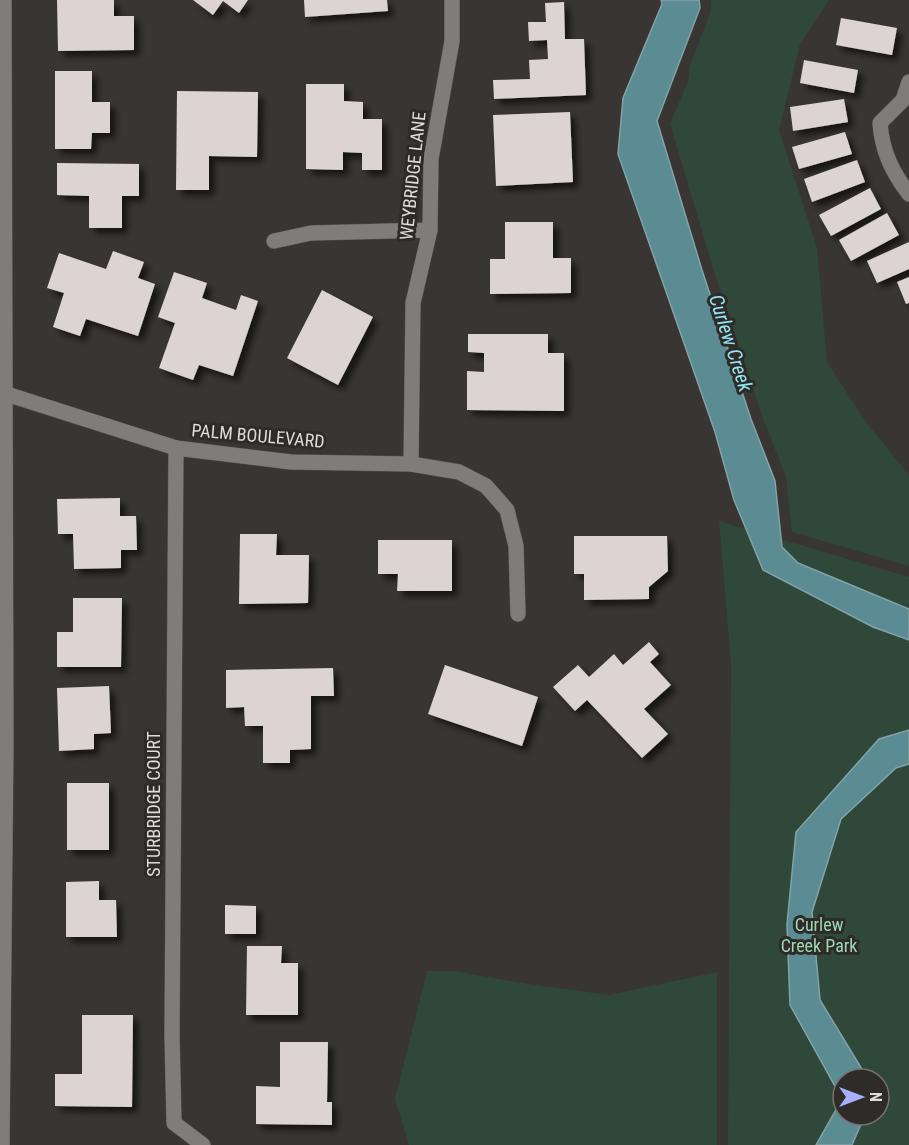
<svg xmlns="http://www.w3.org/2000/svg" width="909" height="1145" viewBox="0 0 909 1145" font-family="'Roboto Condensed',sans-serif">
<defs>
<filter id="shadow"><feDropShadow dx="5.5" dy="5.5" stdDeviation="3" flood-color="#0009"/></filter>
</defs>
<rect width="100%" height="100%" fill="#393532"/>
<g fill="#2f4839" fill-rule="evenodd">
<polygon points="711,0 829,0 800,44 779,130 817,248 827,362 866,422 909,475 909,566 792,532 786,477 762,416 713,268 670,124 688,81 690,65 711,11"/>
<path d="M 719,521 L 909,577 L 909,1145 L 728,1145 L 731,663 ZM 843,1079 L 879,1079 L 879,1115 L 843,1115 Z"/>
<polygon points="427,971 454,971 522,983 609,995 717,972 717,1145 409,1145 395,1099"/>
</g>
<g fill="#5b8b93" stroke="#82a3a8" stroke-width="1.5">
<polygon points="661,0 699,0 700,8 657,121 702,270 751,419 775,481 782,547 798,563 909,609 909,640 873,627 763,570 734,500 715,432 618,154 623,98 662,4"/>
<polygon points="909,730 909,764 896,768 841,819 812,912 820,1000 868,1079 843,1079 843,1115 865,1115 852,1145 816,1145 842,1099 790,1005 787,924 796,832 879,739"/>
</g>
<g fill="#dbd4d2" filter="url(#shadow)">
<polygon points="57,0 114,0 114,16 134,16 134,50 58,51"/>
<polygon points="193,0 248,0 239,13 223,1 213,15"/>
<polygon points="304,0 387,0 388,11 305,17"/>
<polygon points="564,2 565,39 584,39 586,95 494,99 493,80 530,79 529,60 548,59 547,40 529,41 528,22 546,22 545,3"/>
<polygon points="841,18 897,28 892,55 836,45"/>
<polygon points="804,60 858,70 854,93 800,83"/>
<polygon points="55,71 92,71 92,102 110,102 110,133 92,133 91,149 55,149"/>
<polygon points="306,84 344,84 344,101 363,102 363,119 382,119 382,170 362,170 362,153 343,152 343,170 306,169"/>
<polygon points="177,91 258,92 257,157 209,156 209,190 176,190"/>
<polygon points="844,99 848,122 793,131 790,107"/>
<polygon points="570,112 573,182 496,186 493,115"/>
<polygon points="845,132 852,154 799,169 792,147"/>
<polygon points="857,160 865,182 812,202 804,179"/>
<polygon points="57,163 139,164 139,196 122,196 122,228 89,228 89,196 57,195"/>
<polygon points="870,188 881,209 831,236 819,215"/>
<polygon points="887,213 899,235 851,261 839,240"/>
<polygon points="505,222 553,222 553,258 571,258 571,293 490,294 490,259 505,259"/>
<polygon points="909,242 909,269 877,283 867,261"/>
<polygon points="113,251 144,262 138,278 155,284 138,336 86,319 80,336 53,327 64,293 47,288 59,253 106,269"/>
<polygon points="174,272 207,283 202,298 236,310 241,295 258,301 233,376 199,365 193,380 159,368 175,323 158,317"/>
<polygon points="909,277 909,303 906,304 897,282"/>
<polygon points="322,290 373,317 338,385 287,358"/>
<polygon points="468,334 548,334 548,353 564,353 564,411 467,410 467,371 484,372 484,353 468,352"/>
<polygon points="120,498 120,516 136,516 137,550 121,550 121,568 74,569 73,534 58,534 57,499"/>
<polygon points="240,534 277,534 276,555 309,555 308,603 239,604"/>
<polygon points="574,536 667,536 668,571 649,587 649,599 584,600 584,574 574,574"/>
<polygon points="378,540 452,540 452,591 397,591 398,574 378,574"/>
<polygon points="73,598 122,598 121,667 57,667 57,632 73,632"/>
<polygon points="649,642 659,654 650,662 671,685 644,709 668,734 642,758 587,700 575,711 553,687 578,665 589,677 614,654 623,665"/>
<polygon points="445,665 538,697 522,746 428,714"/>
<polygon points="333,668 334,696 311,696 311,749 290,750 290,763 263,763 263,726 245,726 244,707 226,708 226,670"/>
<polygon points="109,686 111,733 94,734 94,749 59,751 57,688"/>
<rect x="67" y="783" width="42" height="67"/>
<polygon points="99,881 99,900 116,900 117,937 66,937 66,882"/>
<polygon points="225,905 256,906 256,934 225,934"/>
<polygon points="247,946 282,946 281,963 298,963 298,1015 246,1015"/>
<polygon points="82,1015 133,1015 132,1107 55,1106 55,1074 82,1074"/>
<polygon points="280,1042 328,1042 327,1102 332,1102 332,1125 256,1124 256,1086 280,1087"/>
</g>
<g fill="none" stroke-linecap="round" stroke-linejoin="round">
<g stroke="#575350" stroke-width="16">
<g id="minor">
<path d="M 909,82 L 903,100 L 880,123 C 882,151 892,172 909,194"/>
<polyline points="274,241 311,233 430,230"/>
<polyline points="0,392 176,448 291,462 411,464 459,472 486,486 507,510 516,546 518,614"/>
<polyline points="176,448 172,1036 174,1123 203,1145"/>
<polyline points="411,464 413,303 430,230 431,159 452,41 452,0"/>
<polyline points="2,1145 6,744 4,0"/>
</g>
</g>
<use href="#minor" stroke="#7f7c7c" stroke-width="15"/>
</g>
<g text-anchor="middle" stroke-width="6" stroke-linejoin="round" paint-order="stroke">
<g font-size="18" fill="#dedcd9" stroke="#2f2b28">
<text transform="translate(413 176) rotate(-84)" y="6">WEYBRIDGE LANE</text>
<text transform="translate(258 436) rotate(5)" y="6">PALM BOULEVARD</text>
<text transform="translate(154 804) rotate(-90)" y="6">STURBRIDGE COURT</text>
</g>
<g font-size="18" fill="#9ad9b4" stroke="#2f2b28">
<text x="819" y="931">Curlew<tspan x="819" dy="21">Creek Park</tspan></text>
</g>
<g font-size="20" font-style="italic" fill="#93e7f4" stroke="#2f2b28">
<text transform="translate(731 343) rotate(72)" y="7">Curlew Creek</text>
</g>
</g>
<g transform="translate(861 1097) rotate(90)"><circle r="28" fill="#2f2b28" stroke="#75726f" stroke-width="1.5"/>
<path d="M0-4.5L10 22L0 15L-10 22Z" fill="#a8b0fc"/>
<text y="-9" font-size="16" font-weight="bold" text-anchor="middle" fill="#dedcd9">N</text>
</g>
</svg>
